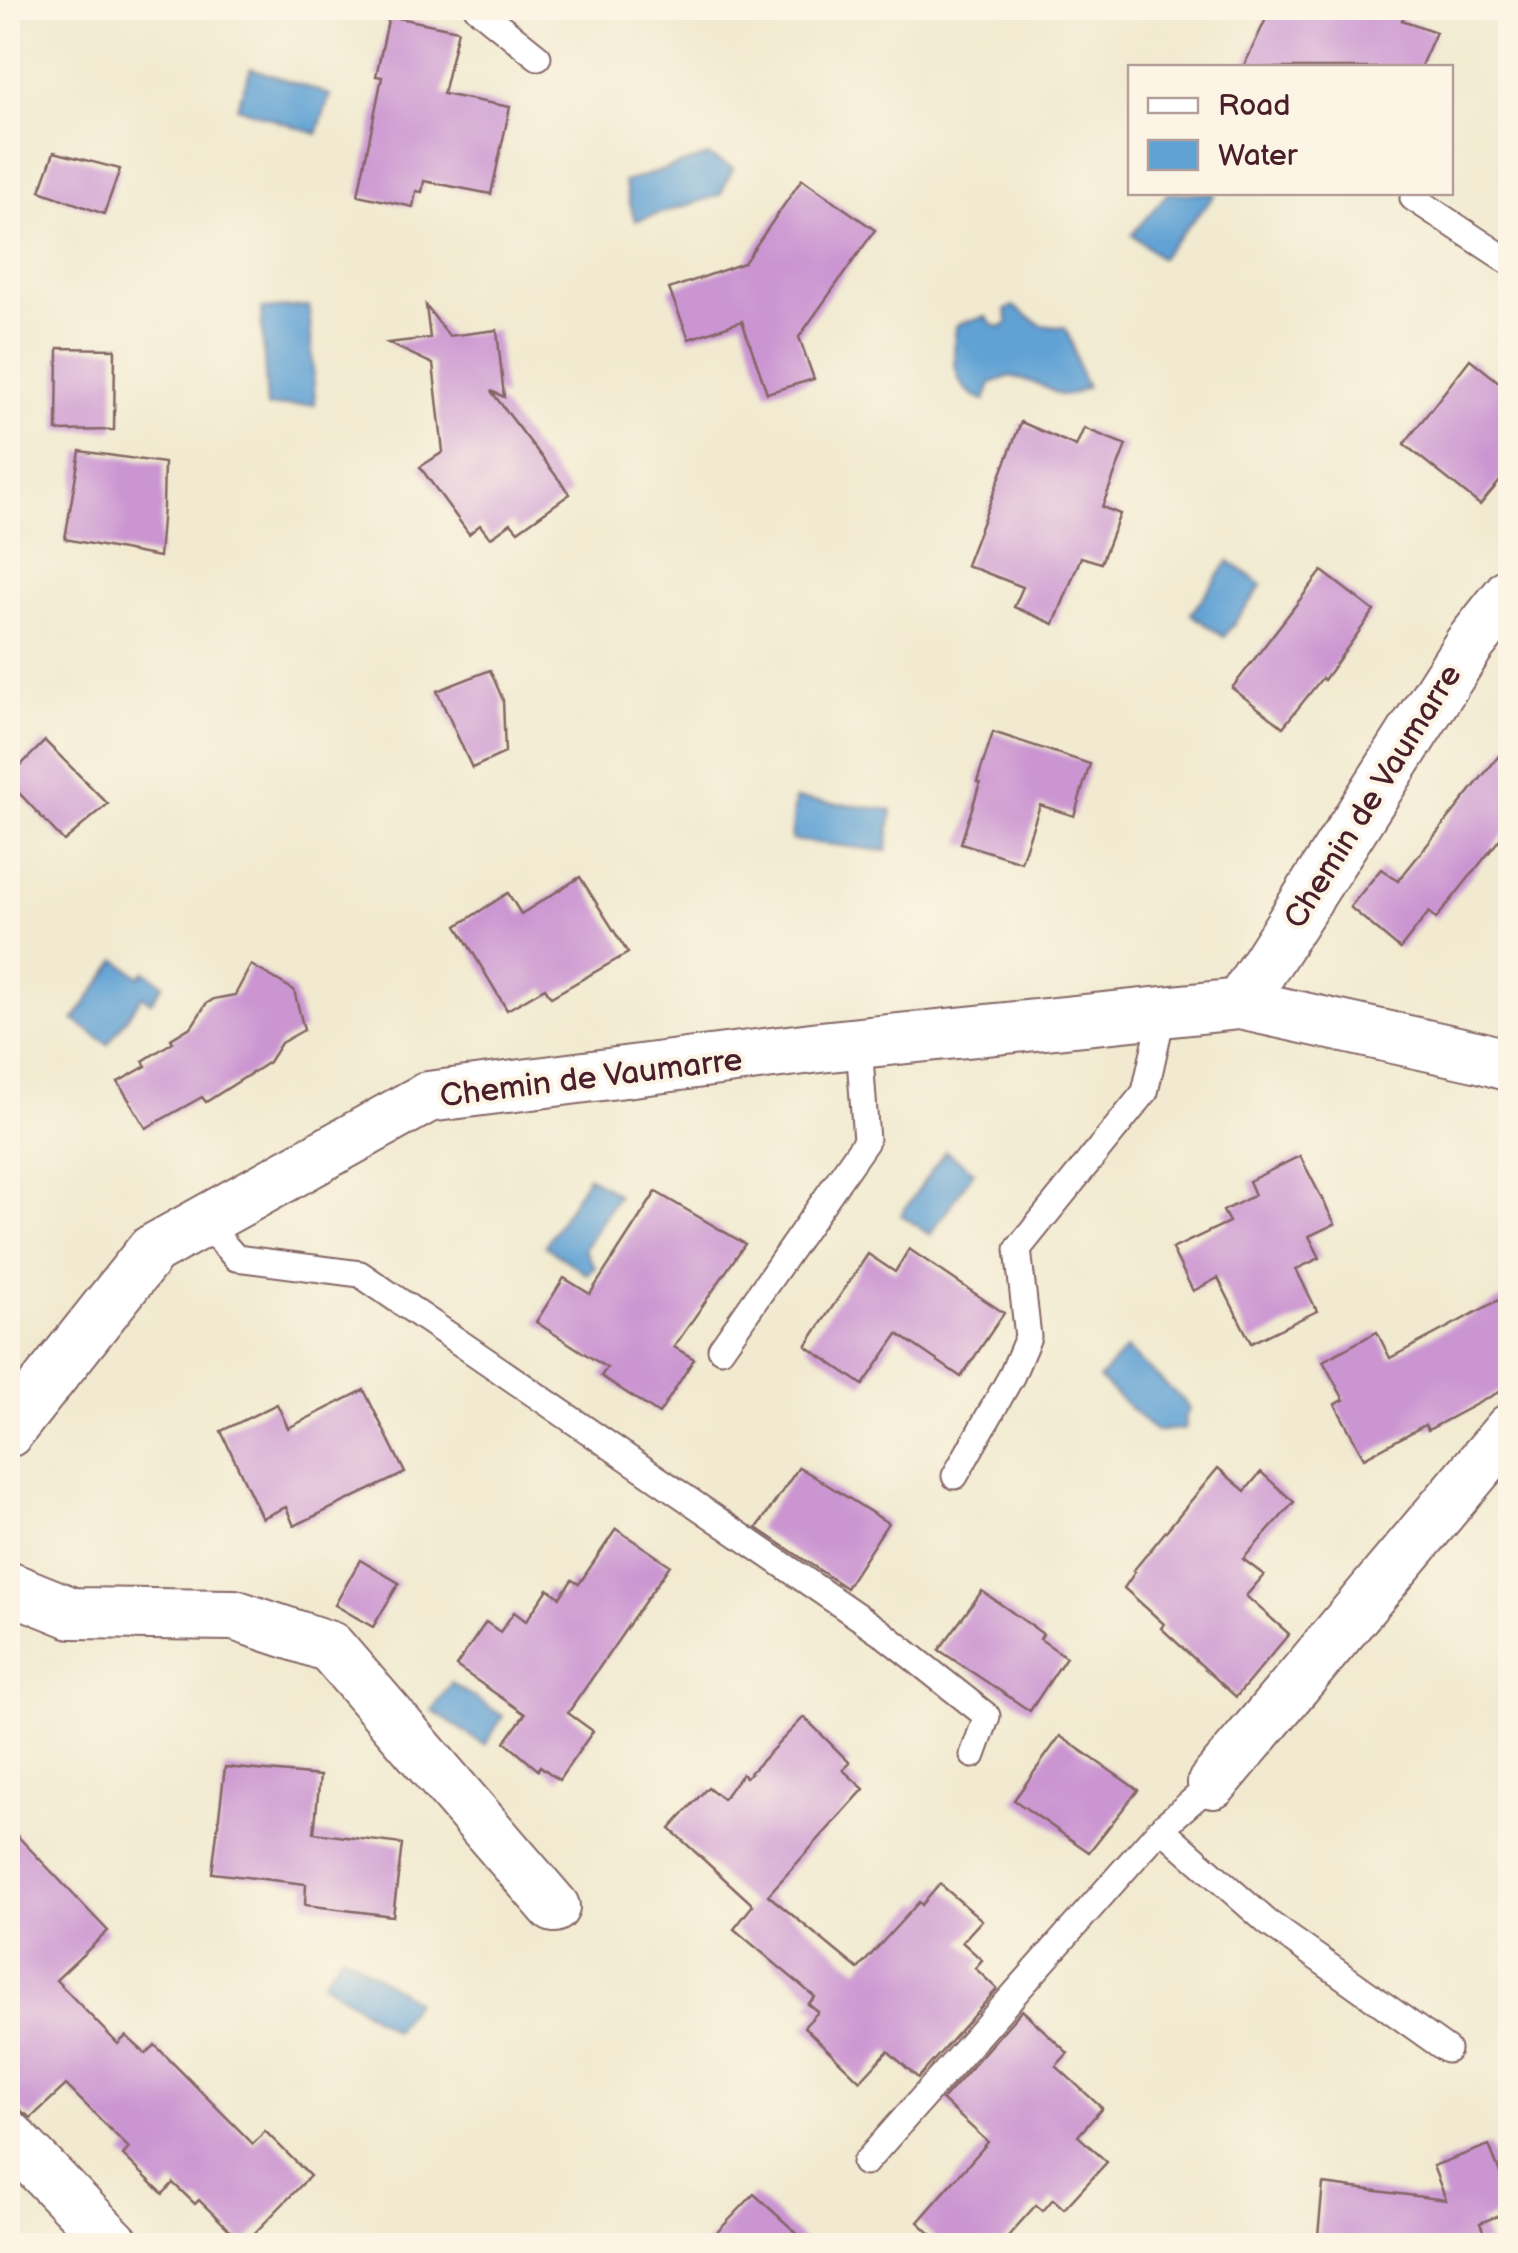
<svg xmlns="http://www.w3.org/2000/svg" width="1518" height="2253" viewBox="0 0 1518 2253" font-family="'Balsamiq Sans',sans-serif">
<rect width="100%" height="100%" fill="#fcf5e5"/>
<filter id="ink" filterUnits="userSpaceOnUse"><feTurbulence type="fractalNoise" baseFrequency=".01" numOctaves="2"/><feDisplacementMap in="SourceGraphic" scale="20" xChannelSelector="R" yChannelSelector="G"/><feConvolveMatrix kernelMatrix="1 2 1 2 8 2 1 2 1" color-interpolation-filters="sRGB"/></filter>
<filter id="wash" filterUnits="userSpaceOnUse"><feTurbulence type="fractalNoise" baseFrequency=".0048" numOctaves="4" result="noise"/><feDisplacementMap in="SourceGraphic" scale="40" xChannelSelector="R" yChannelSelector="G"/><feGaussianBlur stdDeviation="2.25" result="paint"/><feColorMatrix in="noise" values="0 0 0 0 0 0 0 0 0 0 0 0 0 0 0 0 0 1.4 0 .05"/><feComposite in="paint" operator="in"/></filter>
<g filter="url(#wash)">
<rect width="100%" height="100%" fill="#f1ead0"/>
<g fill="#60a2d4" stroke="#556080" stroke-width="2.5">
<polygon points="251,68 330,95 317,134 237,107"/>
<polygon points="708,156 733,168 720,195 635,221 624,182"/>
<polygon points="1168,193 1211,193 1215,195 1160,258 1132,234"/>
<polygon points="309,306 315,404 267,407 261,309"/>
<path d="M 1013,306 L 1041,325 L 1065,328 C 1077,346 1075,369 1087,387 L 1072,394 L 1060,395 L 1038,384 L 1011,376 L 991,383 L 985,400 C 951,392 952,354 956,326 L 964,322 L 986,317 L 992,324 L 1001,328 L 1008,323 L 1006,310 Z"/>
<polygon points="1229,561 1262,585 1224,637 1191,614"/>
<polygon points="795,799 892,810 887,851 791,840"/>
<polygon points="117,960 140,977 145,971 163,984 151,1002 142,996 108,1044 74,1020"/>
<polygon points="945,1151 974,1171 930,1235 901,1215"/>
<polygon points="588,1176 618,1195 584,1249 595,1267 587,1274 545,1246"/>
<path d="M 1126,1349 L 1184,1401 L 1189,1410 C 1184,1416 1183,1420 1186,1427 L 1183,1430 C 1173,1428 1165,1432 1155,1431 L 1099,1379 Z"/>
<polygon points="451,1683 503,1716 485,1745 432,1711"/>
<polygon points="342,1953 415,2001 394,2031 322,1982"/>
</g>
<g id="blocks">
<g fill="#cb95d1">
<polygon points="1271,8 1409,8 1402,20 1436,32 1420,68 1243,68"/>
<polygon points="389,16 458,30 443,94 510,107 491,194 424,181 422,192 416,191 413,207 358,195 382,77 376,76"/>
<polygon points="54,152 120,169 104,214 40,191"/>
<polygon points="802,179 875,230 799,337 814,379 767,393 742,321 689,339 669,289 744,263"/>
<polygon points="426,306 449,336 497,330 504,397 491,391 570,494 518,531 511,523 490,538 480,525 469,534 420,467 443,452 433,364 388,343 430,338"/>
<polygon points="58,348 115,349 114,430 57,431"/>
<polygon points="1470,359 1510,391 1510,469 1480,505 1404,444"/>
<polygon points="1021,422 1076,446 1084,428 1126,445 1102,507 1120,514 1101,563 1081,557 1054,624 1014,607 1023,587 966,565"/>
<polygon points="80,451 164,463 163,507 159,557 65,539"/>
<polygon points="1322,571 1374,611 1324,680 1322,678 1283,727 1232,688"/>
<polygon points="490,670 503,700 505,753 472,768 437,691"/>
<polygon points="993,732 1090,764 1074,816 1040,805 1021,862 961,843 980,783 977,782"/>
<polygon points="45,741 108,804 64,841 8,781 8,778"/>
<polygon points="1510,742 1510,826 1436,919 1429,912 1400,949 1350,907 1381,869 1398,881"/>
<polygon points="580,877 628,953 551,997 545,988 507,1010 457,926 508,893 521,914"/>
<polygon points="251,965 294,990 304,1030 281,1043 269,1062 206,1102 202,1097 146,1128 118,1082 146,1066 143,1061 173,1042 171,1039 192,1026 206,1004 214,999 235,995"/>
<polygon points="1300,1156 1335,1224 1309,1236 1320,1258 1296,1269 1317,1311 1251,1343 1218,1278 1193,1291 1172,1249 1229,1222 1223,1211 1255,1195 1249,1181"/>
<polygon points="656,1192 745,1244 674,1347 694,1359 659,1414 601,1376 607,1368 536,1322 564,1278 590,1294"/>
<polygon points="909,1249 1004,1313 961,1377 898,1334 863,1385 806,1346 868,1254 895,1272"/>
<polygon points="1510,1294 1510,1386 1428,1430 1425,1425 1364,1458 1335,1404 1344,1400 1323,1361 1377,1332 1390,1358"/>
<polygon points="364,1390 405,1473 294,1526 286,1507 262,1518 221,1431 277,1404 288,1428"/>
<polygon points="799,1467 888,1523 846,1588 757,1528"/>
<polygon points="1218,1468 1245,1491 1261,1472 1294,1502 1243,1559 1264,1575 1246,1596 1289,1634 1236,1697 1161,1628 1164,1624 1124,1588 1135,1572 1133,1571"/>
<polygon points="616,1529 670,1565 568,1713 593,1731 559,1780 540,1766 538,1770 505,1742 525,1714 456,1666 486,1622 500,1632 514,1612 526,1621 548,1589 560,1597 572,1580 579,1584"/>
<polygon points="360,1560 399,1583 373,1627 335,1605"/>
<polygon points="982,1591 1043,1634 1040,1639 1066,1657 1030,1711 939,1650"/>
<polygon points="804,1717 850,1763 843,1770 864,1789 768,1895 858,1969 919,1902 922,1905 940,1884 982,1920 962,1942 982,1960 975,1968 997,1989 918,2078 888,2051 860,2081 804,2027 818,2012 808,2004 815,1997 734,1929 753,1905 670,1829 708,1787 723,1799 742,1774 746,1777"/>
<polygon points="1060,1736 1138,1790 1089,1852 1014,1800"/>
<polygon points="225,1767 320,1776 314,1833 402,1844 393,1916 305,1905 306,1884 212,1873"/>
<polygon points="8,1826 108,1931 56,1980 118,2044 126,2036 146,2054 155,2045 253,2144 265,2131 310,2176 244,2244 199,2200 195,2204 173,2183 163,2194 123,2155 129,2148 66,2085 31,2118 17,2108 8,2107"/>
<polygon points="1022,2010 1068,2053 1056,2066 1102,2108 1078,2136 1107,2162 1064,2209 1053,2199 1043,2211 1036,2205 999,2246 944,2246 918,2222 988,2142 942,2100"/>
<polygon points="1489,2145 1510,2198 1510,2211 1480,2223 1489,2246 1317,2246 1323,2184 1446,2200 1433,2166"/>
<polygon points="754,2194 811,2246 704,2246"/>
</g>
</g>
</g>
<g filter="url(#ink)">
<use href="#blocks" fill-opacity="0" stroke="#846665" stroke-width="2.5"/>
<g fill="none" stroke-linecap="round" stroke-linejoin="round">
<g stroke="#846665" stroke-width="29">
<g id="lane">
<polyline points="477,8 538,57"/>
<polyline points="1413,198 1510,262"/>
<polyline points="203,1221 236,1258 360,1274 882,1633 987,1716 973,1755"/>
<polyline points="721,1349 866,1141 859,1043"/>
<polyline points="955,1476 1012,1375 1028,1337 1018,1249 1145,1092 1163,1012"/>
<polyline points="1161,1828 1267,1922 1447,2050"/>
<polyline points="865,2163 1161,1828 1213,1783"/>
</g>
</g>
<g stroke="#846665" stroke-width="54">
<g id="street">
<polyline points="1240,1004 1469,645 1510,593"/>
<polyline points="8,1432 152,1250 428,1097 820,1047 1240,1004 1480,1057 1510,1066"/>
<polyline points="8,1587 72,1613 234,1615 330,1647 554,1907"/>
<polyline points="1213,1783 1510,1429"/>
<polyline points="8,2135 116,2246"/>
</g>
</g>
<use href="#lane" stroke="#fff" stroke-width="25"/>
<use href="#street" stroke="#fff" stroke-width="50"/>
</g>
</g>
<g text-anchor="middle" stroke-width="8" stroke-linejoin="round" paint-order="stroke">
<g font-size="32" fill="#4a1f2b" stroke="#fcf5e5">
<text transform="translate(1372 796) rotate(-58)" y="11">Chemin de Vaumarre</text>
<text transform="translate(591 1077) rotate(-7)" y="11">Chemin de Vaumarre</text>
</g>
</g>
<rect width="1518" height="2253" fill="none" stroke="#fcf5e5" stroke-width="40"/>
<rect x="1128" y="65" width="325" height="130" fill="#fcf5e5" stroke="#b59f9b" stroke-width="2.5"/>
<rect x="1148" y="98" width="50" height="15" fill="#ffffff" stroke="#b59f9b" stroke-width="2.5"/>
<text x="1218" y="115" font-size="30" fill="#4a1f2b">Road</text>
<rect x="1148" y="140" width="50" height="30" fill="#60a2d4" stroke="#b59f9b" stroke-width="2.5"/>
<text x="1218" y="165" font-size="30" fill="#4a1f2b">Water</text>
</svg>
